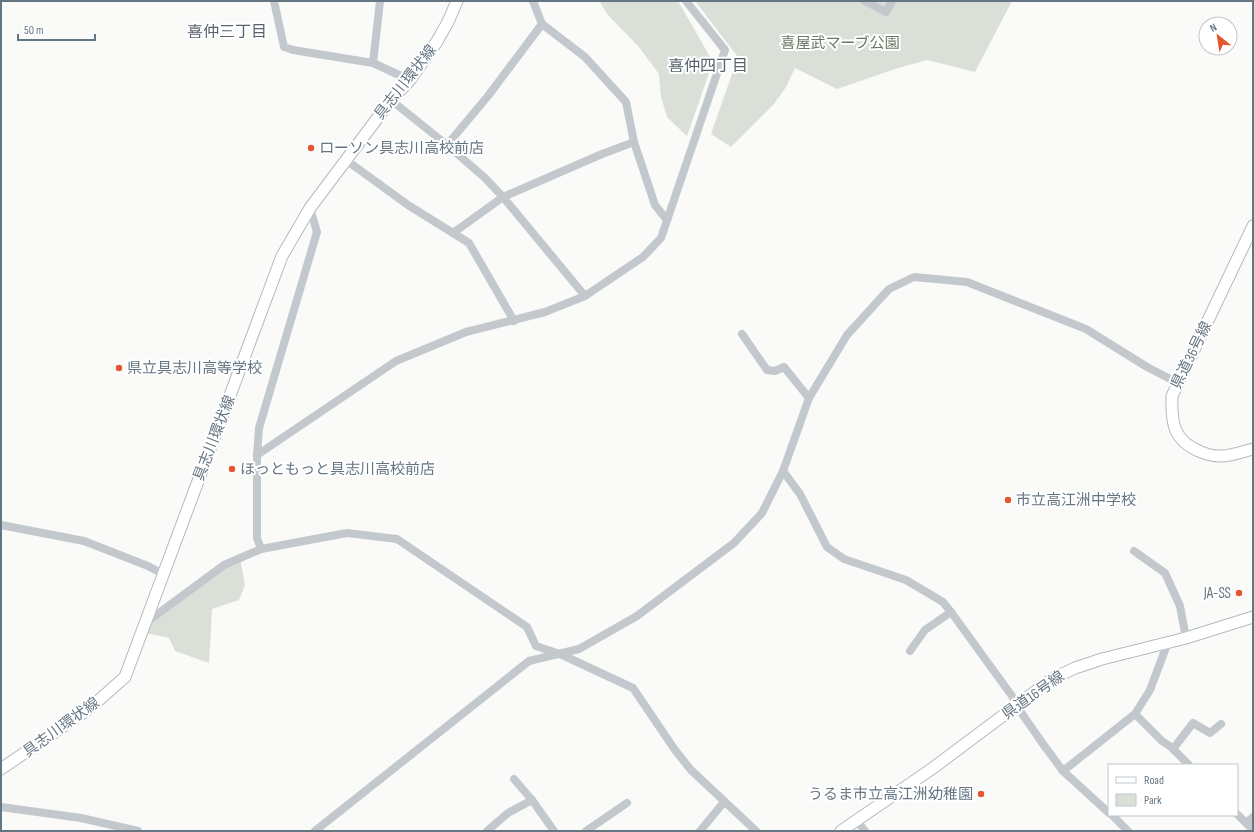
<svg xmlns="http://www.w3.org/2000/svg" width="1254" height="832" viewBox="0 0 1254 832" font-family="'Sofia Sans Condensed','Noto Sans JP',sans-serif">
<rect width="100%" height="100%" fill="#fafaf8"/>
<g fill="#dadfd7">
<polygon points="599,1 678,1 713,62 687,136 667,117 661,97 659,74 639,47 608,15"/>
<polygon points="695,1 1012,1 975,72 927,60 898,68 837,89 795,68 786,87 774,104 731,147 711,134 738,57"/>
<polygon points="240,558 245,585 239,600 212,609 209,663 175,651 169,638 141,632 144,624"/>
</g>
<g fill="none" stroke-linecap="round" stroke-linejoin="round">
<g stroke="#b3babf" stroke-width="13">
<g id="secondary">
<path d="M 1253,226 L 1172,396 C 1171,422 1173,441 1201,452 C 1206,454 1213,456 1219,456 C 1228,457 1244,451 1253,449"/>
<polyline points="1,769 90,708 125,677 282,256 310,208 391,100 410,80 436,43 448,22 457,1"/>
<polyline points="841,831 933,768 1052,679 1075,668 1102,659 1186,638 1253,617"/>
</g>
</g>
<g stroke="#c3c8cc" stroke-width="8">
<polyline points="274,1 284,47 293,50 373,63 410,80"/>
<polyline points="533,1 542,24 585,57 626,102 634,142 655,205 667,220"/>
<polyline points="865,1 886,12 892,1"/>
<polyline points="373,63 380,1"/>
<polyline points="391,100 447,145 484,177 503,197 585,296"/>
<polyline points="447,145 488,96 542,24"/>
<polyline points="346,160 408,205 469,243 514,321"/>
<polyline points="453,233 503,197 602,154 634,142"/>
<polyline points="742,334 767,370 775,371 784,367 809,398"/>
<polyline points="257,455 396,361 466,332 545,312 585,296 643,257 661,238 725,50 686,1"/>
<polyline points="783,471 800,494 827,547 844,559 906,580 943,602 951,612 1012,696 1016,705 1043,744 1063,771 1109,813"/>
<polyline points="1,525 84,541 148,566 163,574"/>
<polyline points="261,549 257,538 257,455 259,428 317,232 310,208"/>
<polyline points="1134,551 1165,573 1180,606 1186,638"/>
<polyline points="144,624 224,565 261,549 347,533 397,539 527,627 536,646 560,654 633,688 675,750 691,770 756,831"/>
<polyline points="910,651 925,630 951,612"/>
<polyline points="1135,714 1162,741 1171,747 1189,765"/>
<polyline points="1173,749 1193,723 1210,733 1221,724"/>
<polyline points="1063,771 1135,714 1150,690 1168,642"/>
<polyline points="514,779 532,800 554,831"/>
<polyline points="1,807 81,818 138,831"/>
<polyline points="1237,814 1253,830"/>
<polyline points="1112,815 1128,831"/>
<polyline points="857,821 865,831"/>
<polyline points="1246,823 1253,817"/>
<polyline points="315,831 529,661 579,649 637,616 734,543 762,513 783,471 809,398 847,335 889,289 914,277 967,282 1086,329 1147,367 1178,383"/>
<polyline points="487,831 508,813 532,800"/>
<polyline points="586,831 627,803"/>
<polyline points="700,831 724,802"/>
</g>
<use href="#secondary" stroke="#fff" stroke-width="11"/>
</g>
<g fill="#e4572e" stroke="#fff" stroke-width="1.5">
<circle cx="311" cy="148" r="4"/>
<circle cx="119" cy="368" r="4"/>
<circle cx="232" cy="469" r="4"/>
<circle cx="1008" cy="500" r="4"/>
<circle cx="1239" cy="593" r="4"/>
<circle cx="981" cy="794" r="4"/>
</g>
<g text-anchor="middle" stroke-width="4" stroke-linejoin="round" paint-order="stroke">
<g font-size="15" fill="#687a64" stroke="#fff">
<text x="840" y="48">喜屋武マーブ公園</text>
</g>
<g font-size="15" fill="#657683" stroke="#fff">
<text transform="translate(405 82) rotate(-52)" y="5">具志川環状線</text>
<text transform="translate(1191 355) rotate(-64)" y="5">県道36号線</text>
<text transform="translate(214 438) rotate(-69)" y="5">具志川環状線</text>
<text transform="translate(1033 695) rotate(-35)" y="5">県道16号線</text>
<text transform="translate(61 727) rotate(-36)" y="5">具志川環状線</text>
</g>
<g font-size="15" fill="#657683" stroke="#fff" text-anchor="start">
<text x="319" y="153">ローソン具志川高校前店</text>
<text x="127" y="373">県立具志川高等学校</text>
<text x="240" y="474">ほっともっと具志川高校前店</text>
<text x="1016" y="505">市立高江洲中学校</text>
<text x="1231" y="598" text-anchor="end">JA-SS</text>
<text x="973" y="799" text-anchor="end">うるま市立高江洲幼稚園</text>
</g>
<g font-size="16" fill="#57646e" stroke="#fff">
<text x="227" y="37">喜仲三丁目</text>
<text x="708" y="71">喜仲四丁目</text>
</g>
</g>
<rect width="1254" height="832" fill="none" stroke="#657683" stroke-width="4"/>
<rect x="1108" y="764" width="130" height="52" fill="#ffffff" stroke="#c1c8cd"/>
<rect x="1116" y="777" width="20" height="6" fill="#ffffff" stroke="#c1c8cd"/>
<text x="1144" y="784" font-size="12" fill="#657683">Road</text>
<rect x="1116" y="794" width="20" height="12" fill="#dadfd7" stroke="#c1c8cd"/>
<text x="1144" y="804" font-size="12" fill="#657683">Park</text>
<g transform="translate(1218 36) rotate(330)"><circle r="19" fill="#ffffff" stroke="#c1c8cd"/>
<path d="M0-3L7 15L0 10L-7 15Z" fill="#e4572e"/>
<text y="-6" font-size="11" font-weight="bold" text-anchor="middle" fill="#657683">N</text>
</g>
<path d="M18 34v6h77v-6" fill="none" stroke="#657683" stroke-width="2"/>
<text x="24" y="34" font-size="12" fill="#657683" stroke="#ffffff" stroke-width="3" paint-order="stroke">50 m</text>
</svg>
